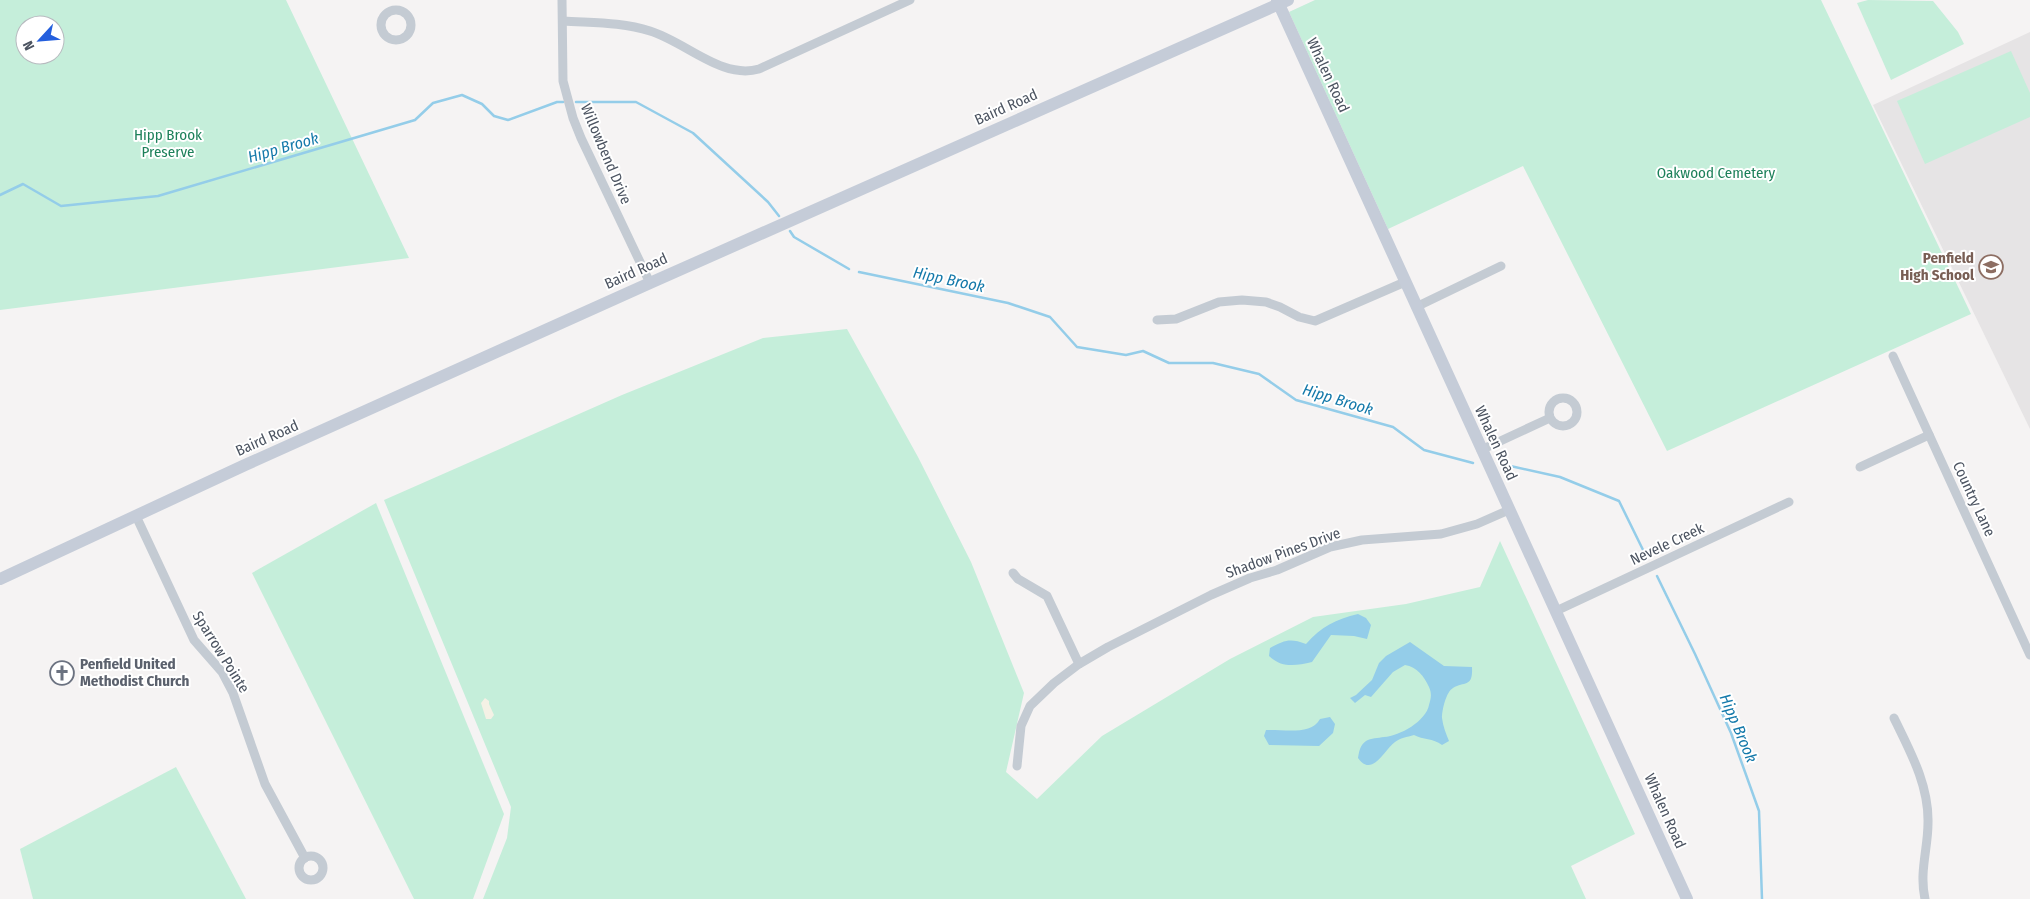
<svg xmlns="http://www.w3.org/2000/svg" width="2030" height="899" viewBox="0 0 2030 899" font-family="'Fira Sans Condensed',sans-serif">
<rect width="100%" height="100%" fill="#f5f3f3"/>
<polygon fill="#e6e4e5" points="2030,32 2030,429 1873,105"/>
<g fill="#c5eeda" fill-rule="evenodd">
<path d="M 0,0 L 286,0 L 409,258 L 0,310 ZM 25,25 L 55,25 L 55,55 L 25,55 Z"/>
<polygon points="1315,0 1821,0 1971,314 1667,451 1523,166 1388,229 1289,12"/>
<polygon points="1868,0 1933,1 1958,32 1964,44 1891,80 1857,3"/>
<polygon points="2011,51 2030,93 2030,117 1925,164 1897,101"/>
<polygon points="847,329 918,457 971,562 1024,693 1006,772 1037,799 1102,736 1230,659 1313,617 1406,604 1480,587 1500,541 1635,834 1571,866 1586,899 483,899 507,838 511,807 384,500 622,395 763,338"/>
<polygon points="376,503 504,814 473,899 414,899 252,573"/>
<polygon points="176,767 246,899 33,899 20,849"/>
</g>
<polygon fill="#f4f1e5" points="485,698 489,701 489,704 494,715 491,719 486,719 481,703"/>
<g fill="#94cde9">
<path d="M 1358,614 L 1366,618 L 1371,625 L 1367,639 L 1354,636 L 1331,635 L 1312,662 C 1295,666 1282,668 1269,656 L 1270,648 C 1285,640 1290,638 1306,644 C 1321,627 1336,619 1358,614 Z"/>
<path d="M 1410,642 L 1444,666 L 1472,667 C 1473,688 1465,681 1453,688 C 1446,692 1442,710 1442,718 C 1443,726 1446,734 1449,741 L 1442,745 C 1433,738 1423,740 1414,735 C 1407,737 1400,738 1395,742 C 1384,750 1372,778 1358,758 C 1359,752 1360,745 1366,741 C 1371,738 1378,738 1384,737 C 1400,736 1426,721 1429,705 C 1431,698 1432,694 1429,687 C 1424,676 1417,667 1405,665 L 1393,672 L 1371,697 L 1365,695 L 1355,703 L 1350,698 L 1356,695 L 1372,680 L 1379,663 L 1386,656 Z"/>
<path d="M 1330,717 L 1335,724 L 1333,733 L 1319,746 L 1269,745 L 1264,736 L 1266,730 C 1282,729 1311,736 1320,719 Z"/>
</g>
<g fill="none" stroke-linecap="round" stroke-linejoin="round">
<g stroke="#94cde9" stroke-width="2.5">
<polyline points="576,102 636,102 693,133 768,202 779,216"/>
<polyline points="0,195 23,184 61,206 158,196 415,120 433,103 462,95 482,104 494,116 508,120 557,102 563,102"/>
<polyline points="790,231 794,237 849,269"/>
<polyline points="859,272 1008,303 1050,317 1077,347 1126,355 1143,351 1169,363 1213,363 1259,374 1296,400 1393,427 1424,450 1473,463"/>
<polyline points="1506,465 1560,477 1619,501 1647,558"/>
<polyline points="1657,576 1695,654 1731,733 1759,811 1762,899"/>
</g>
<g stroke="#c4cbd3" stroke-width="9">
<polyline points="562,0 563,81 573,118 581,138 650,283"/>
<circle cx="396" cy="25" r="15"/>
<path d="M 563,21 C 591,23 622,22 650,31 C 686,42 722,80 759,69 L 910,0"/>
<polyline points="1416,307 1501,266"/>
<polyline points="1157,320 1176,319 1219,302 1242,300 1266,302 1280,307 1299,317 1315,321 1405,282"/>
<polyline points="1893,356 2030,655"/>
<circle cx="1563" cy="412" r="14"/>
<polyline points="1481,450 1550,418"/>
<polyline points="1860,467 1929,435"/>
<polyline points="136,516 194,640 222,672 233,693 265,784 305,858"/>
<polyline points="1013,573 1018,579 1047,596 1079,664"/>
<polyline points="1556,611 1789,502"/>
<path d="M 1894,718 C 1910,751 1929,785 1928,823 C 1928,849 1919,872 1925,899"/>
<polyline points="1017,766 1021,726 1030,706 1054,683 1079,664 1108,647 1211,595 1250,578 1277,570 1330,547 1362,540 1441,534 1477,524 1509,510"/>
<circle cx="311" cy="868" r="12"/>
</g>
<g stroke="#c5ccd8" stroke-width="12">
<polyline points="1277,0 1687,899"/>
<polyline points="0,579 245,465 650,283 1288,0"/>
</g>
</g>
<defs>
<g id="school-ring" transform="scale(1.25)"><circle r="9.5" fill="#fff" stroke="#8d6e63" stroke-width="1.5"/><path d="M0-5L7-2L0 1L-7-2ZM-4 1L0 2.5L4 1V4Q0 6-4 4Z" fill="#8d6e63"/></g>
<g id="church-ring" transform="scale(1.25)"><circle r="9.5" fill="#fff" stroke="#6b7280" stroke-width="1.5"/><path d="M-1.2-6h2.4v3.5h3.3v2.4h-3.3V6h-2.4V-.1h-3.3v-2.4h3.3Z" fill="#6b7280"/></g>
</defs>
<g fill-rule="evenodd">
<use href="#school-ring" x="1991" y="267"/>
<use href="#church-ring" x="62" y="673"/>
</g>
<g text-anchor="middle" stroke-width="4" stroke-linejoin="round" paint-order="stroke">
<g font-size="15" fill="#4b5360" stroke="#fff">
<text transform="translate(1328 75) rotate(65)" y="5">Whalen Road</text>
<text transform="translate(1006 107) rotate(-24)" y="5">Baird Road</text>
<text transform="translate(606 154) rotate(67)" y="5">Willowbend Drive</text>
<text transform="translate(636 271) rotate(-24)" y="5">Baird Road</text>
<text transform="translate(267 438) rotate(-24)" y="5">Baird Road</text>
<text transform="translate(1496 443) rotate(65)" y="5">Whalen Road</text>
<text transform="translate(1974 499) rotate(65)" y="5">Country Lane</text>
<text transform="translate(1667 544) rotate(-25)" y="5">Nevele Creek</text>
<text transform="translate(1283 553) rotate(-20)" y="5">Shadow Pines Drive</text>
<text transform="translate(221 652) rotate(58)" y="5">Sparrow Pointe</text>
<text transform="translate(1665 811) rotate(66)" y="5">Whalen Road</text>
</g>
<g font-size="15" fill="#1d805a" stroke="#fff">
<text x="168" y="140">Hipp Brook<tspan x="168" dy="17">Preserve</tspan></text>
<text x="1716" y="178">Oakwood Cemetery</text>
</g>
<g font-size="15" font-weight="bold" fill="#785e54" stroke="#fff" text-anchor="end">
<text x="1974" y="263">Penfield<tspan x="1974" dy="17">High School</tspan></text>
</g>
<g font-size="15" font-weight="bold" fill="#5b616d" stroke="#fff" text-anchor="start">
<text x="80" y="669">Penfield United<tspan x="80" dy="17">Methodist Church</tspan></text>
</g>
<g font-size="16" font-style="italic" fill="#1479aa" stroke="#fff">
<text transform="translate(283 147) rotate(-16)" y="6">Hipp Brook</text>
<text transform="translate(949 279) rotate(12)" y="6">Hipp Brook</text>
<text transform="translate(1338 399) rotate(17)" y="6">Hipp Brook</text>
<text transform="translate(1739 728) rotate(67)" y="6">Hipp Brook</text>
</g>
</g>
<g transform="translate(40 40) rotate(244)"><circle r="24" fill="#ffffff" stroke="#b7babf"/>
<path d="M0-4L9 19L0 12L-9 19Z" fill="#245fdd"/>
<text y="-8" font-size="14" font-weight="bold" text-anchor="middle" fill="#4b5360">N</text>
</g>
</svg>
